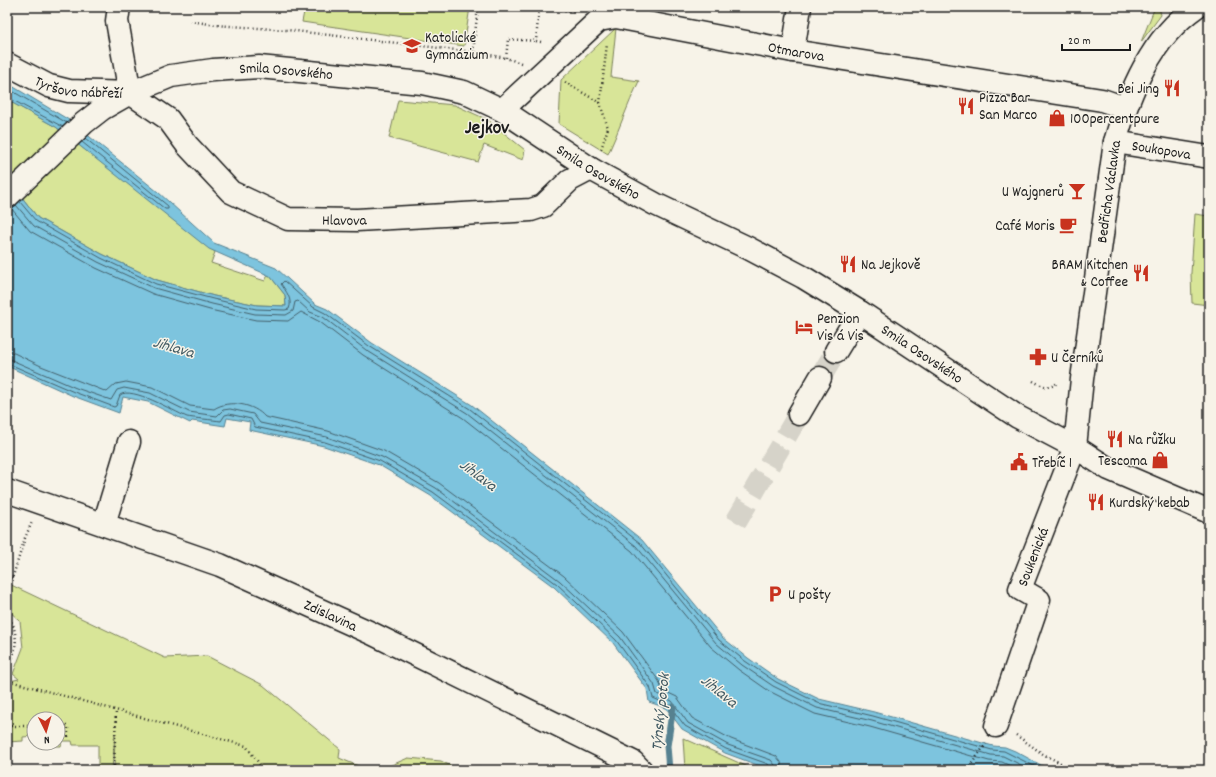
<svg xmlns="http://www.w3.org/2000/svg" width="1216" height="777" viewBox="0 0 1216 777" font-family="Dekko,sans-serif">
<rect width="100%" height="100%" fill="#f7f3e8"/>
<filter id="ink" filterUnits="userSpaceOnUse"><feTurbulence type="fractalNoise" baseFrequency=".025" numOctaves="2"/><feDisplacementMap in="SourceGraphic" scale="8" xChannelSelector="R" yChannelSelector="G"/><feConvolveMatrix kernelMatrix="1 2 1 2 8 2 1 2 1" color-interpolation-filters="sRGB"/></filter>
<g filter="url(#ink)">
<g fill="#d8e598" stroke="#7a805a">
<polygon points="305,7 470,7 464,46 302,22"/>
<polygon points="1155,7 1159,7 1161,15 1141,42"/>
<path d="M 616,28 L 611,77 L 639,81 C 627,106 619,130 608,154 L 559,124 L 561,80 Z"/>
<polygon points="7,100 56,127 215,252 211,263 265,281 268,275 270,276 285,295 286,306 257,305 214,296 157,280 102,254 38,218 7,178"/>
<polygon points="398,100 455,105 488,120 525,150 523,160 484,145 478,162 389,138"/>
<polygon points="1195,214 1209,216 1209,305 1192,303 1191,273"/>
<polygon points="7,583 165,658 207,656 263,685 340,749 339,758 368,770 114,770 115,734 112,770 98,770 98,745 73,745 72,741 62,741 61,746 48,746 48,743 58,743 58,719 34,719 34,736 23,737 23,741 7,742 7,684 10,681 19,679 13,674 23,648 20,621 7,609"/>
<polygon points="683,738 755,770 685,770"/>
<polygon points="408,758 441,761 459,770 380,770"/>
</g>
<polygon fill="#7dc4de" stroke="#568190" points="7,83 69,120 158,192 214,243 276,268 315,304 327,309 372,343 472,405 642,540 722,637 748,658 778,679 819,699 874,712 993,746 1005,747 1015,751 1050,770 771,770 725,753 682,729 666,708 649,702 647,689 613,643 554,587 431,496 379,465 324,446 249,430 250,422 227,418 225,426 192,421 190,423 148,402 123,397 119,413 73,396 7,366 7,178 38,218 102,254 157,280 214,296 257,305 286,306 285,295 270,276 209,249 56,127 7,100"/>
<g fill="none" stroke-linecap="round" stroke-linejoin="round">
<g stroke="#435f6a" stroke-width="1">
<polyline points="7,88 67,123"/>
<polyline points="7,97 63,127"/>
<polyline points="82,142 165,209 168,209 168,206 85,138"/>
<path d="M 20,202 L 36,221 L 101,258 L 156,284 L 213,299 L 256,309 L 285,310 L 289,309 C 293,300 286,291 281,284 L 284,281 L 313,307 L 325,313 L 369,346 L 470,409 L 640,543 L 719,640 L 745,661 L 776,682 L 818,703 L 873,716 L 992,750 L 1004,751 L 1042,770"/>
<polyline points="16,205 34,226 98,262 154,288 212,304 255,314 286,315 293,311 295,302 298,301 310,312 323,317 366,350 467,413 636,546 716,643 742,665 773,686 817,708 872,721 991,755 1003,756 1031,770"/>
<polyline points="11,208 30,231 96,268 153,294 210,310 256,320 288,321 301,312 320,322 363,355 463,418 632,551 711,647 739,670 769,691 815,714 870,727 989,761 1002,762 1019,770"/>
<path d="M 7,352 L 14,353 L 41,366 L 107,392 L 116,384 L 126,382 L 152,387 L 190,406 L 214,409 C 229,399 254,404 265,417 L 328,431 L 384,451 L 439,483 L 564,576 L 623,632 L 659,681 L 662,690 L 677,697 L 692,718 L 731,739 L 776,756 L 781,762 L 782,770"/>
<polyline points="7,358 76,388 111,400 117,390 124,388 150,393 189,412 217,416 223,410 230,409 253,414 260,423 327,437 382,457 436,488 560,581 620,637 654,684 657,694 672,701 688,723 728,745 771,760 775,765 776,770"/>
<path d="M 7,363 L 74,392 L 114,407 L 116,406 L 120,395 C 132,386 173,411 187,417 C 192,418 214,420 221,421 L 225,415 L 229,414 L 251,419 L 255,427 L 325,442 L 380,461 L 433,492 L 557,584 L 616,640 L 650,687 L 653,698 L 669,705 L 685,726 L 726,749 L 768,764 L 771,770"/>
</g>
<polyline stroke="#568190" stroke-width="7" points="669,770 667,746 673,707"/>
<g stroke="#d6d3c9" stroke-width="22" stroke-dasharray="22 11" stroke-linecap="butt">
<polyline points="820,378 836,351"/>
<polyline points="736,522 799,414"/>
</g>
<g stroke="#1c1c1c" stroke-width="25">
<g id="minor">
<polyline points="119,7 117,21 130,93"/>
<polyline points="793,51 800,7"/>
<path id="s1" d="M 7,64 L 49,86 L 69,91 L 130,93"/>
<path id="s2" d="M 130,93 L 168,119 L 187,145 L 231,192 L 288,219 L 357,220 L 531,210 L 543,206 L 570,180 L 591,169"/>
<path id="s3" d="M 502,110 L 599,20 L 616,17 L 793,51 L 1102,100 L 1125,108"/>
<path id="s4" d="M 1115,142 L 1209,157"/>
<path id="s5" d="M 7,197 L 84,123 L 102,109 L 130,93 L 171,76 L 213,70 L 259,67 L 422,83 L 464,92 L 502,110 L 591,169 L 655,204 L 748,248 L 803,277 L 860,312 L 1018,417 L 1075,447 L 1109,469 L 1209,512"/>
<polyline points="836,351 860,312"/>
<polyline points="799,414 820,378"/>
<path id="s6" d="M 7,491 L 220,565 L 371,633 L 633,762 L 641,770"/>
<polyline points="104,524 129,442"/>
<path id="s7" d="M 996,726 L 1039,600 L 1020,589 L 1075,447 L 1082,379 L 1115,142 C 1129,93 1151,38 1196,7"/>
</g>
</g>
<g stroke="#1c1c1c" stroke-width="2.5" stroke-dasharray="1 3" stroke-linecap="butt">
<polyline points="478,7 473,52 506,58"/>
<polyline points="190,21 216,25 287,30 473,52"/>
<polyline points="541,42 536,41 539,8 574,11"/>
<polyline points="521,63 506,58 508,39 536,41"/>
<polyline points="565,82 600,103 608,128 601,149"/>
<polyline points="600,103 607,44"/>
<path d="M 1033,381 C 1042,386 1050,390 1058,382"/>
<polyline points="7,576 12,579 25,538 32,522"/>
<path d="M 7,615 C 20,632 17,652 7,669"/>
<polyline points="7,621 14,626"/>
<polyline points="7,677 10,681 246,746 264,770"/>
<polyline points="7,684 10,681"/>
<polyline points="7,726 34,726"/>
<polyline points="58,726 68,726 68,739"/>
<polyline points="1016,735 1043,754 1074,770"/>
<polyline points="30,736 30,727"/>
<polyline points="114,770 116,710"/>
<polyline points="967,770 986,744"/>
</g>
<use href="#minor" stroke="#f7f3e8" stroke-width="22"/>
</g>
</g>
<defs>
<g id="school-bare" transform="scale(1.38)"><path d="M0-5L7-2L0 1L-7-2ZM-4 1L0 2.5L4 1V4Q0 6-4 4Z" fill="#c8321e" stroke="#f7f3e8" stroke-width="2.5" paint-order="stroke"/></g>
<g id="restaurant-bare" transform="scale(1.38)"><path d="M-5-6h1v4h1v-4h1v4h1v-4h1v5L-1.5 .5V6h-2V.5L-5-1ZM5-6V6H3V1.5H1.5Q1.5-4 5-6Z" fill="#c8321e" stroke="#f7f3e8" stroke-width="2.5" paint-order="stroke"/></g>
<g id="shop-bare" transform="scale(1.38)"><path d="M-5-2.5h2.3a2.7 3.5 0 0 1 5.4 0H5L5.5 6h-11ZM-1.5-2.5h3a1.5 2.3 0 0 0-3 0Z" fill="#c8321e" stroke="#f7f3e8" stroke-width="2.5" paint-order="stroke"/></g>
<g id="bar-bare" transform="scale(1.38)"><path d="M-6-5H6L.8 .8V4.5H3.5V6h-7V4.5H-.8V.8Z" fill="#c8321e" stroke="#f7f3e8" stroke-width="2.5" paint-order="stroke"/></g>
<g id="cafe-bare" transform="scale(1.38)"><path d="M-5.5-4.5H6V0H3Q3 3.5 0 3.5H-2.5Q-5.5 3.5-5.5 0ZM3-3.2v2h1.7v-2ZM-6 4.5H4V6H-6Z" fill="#c8321e" stroke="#f7f3e8" stroke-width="2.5" paint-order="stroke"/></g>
<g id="hotel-bare" transform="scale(1.38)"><path d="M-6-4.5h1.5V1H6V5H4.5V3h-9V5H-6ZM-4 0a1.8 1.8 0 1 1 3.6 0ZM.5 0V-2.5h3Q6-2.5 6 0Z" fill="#c8321e" stroke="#f7f3e8" stroke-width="2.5" paint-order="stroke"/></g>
<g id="pharmacy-bare" transform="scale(1.38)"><path d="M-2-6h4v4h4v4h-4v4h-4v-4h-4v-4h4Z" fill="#c8321e" stroke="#f7f3e8" stroke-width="2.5" paint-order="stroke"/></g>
<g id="civic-bare" transform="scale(1.38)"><path d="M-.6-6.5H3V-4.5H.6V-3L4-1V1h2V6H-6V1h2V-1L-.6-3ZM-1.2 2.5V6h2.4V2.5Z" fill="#c8321e" stroke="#f7f3e8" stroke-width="2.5" paint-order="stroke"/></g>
<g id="parking-bare" transform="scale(1.38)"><path d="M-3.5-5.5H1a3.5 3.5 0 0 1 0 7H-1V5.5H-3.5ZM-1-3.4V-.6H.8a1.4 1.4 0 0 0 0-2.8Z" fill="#c8321e" stroke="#f7f3e8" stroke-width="2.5" paint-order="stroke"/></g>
</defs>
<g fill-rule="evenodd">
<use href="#school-bare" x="412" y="46"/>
<use href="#restaurant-bare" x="1172" y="88"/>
<use href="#restaurant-bare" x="966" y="106"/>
<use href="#shop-bare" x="1057" y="118"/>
<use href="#bar-bare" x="1077" y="191"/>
<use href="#cafe-bare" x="1068" y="225"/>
<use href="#restaurant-bare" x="848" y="264"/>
<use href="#restaurant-bare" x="1141" y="273"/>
<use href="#hotel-bare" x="804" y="327"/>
<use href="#pharmacy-bare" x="1038" y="357"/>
<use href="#restaurant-bare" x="1115" y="439"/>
<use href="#shop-bare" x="1160" y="460"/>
<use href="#civic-bare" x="1019" y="462"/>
<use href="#restaurant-bare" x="1096" y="502"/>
<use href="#parking-bare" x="775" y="594"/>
</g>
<g text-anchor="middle" stroke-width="3" stroke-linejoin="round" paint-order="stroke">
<g font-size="15" fill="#1c1c1c" stroke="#f7f3e8" text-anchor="start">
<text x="425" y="42">Katolické<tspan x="425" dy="17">Gymnázium</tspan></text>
<text x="1159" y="93" text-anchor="end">Bei Jing</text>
<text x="979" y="102">Pizza Bar<tspan x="979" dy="17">San Marco</tspan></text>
<text x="1070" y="123">100percentpure</text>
<text x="1064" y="196" text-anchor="end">U Wajgnerů</text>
<text x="1055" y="230" text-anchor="end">Café Moris</text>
<text x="861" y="269">Na Jejkově</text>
<text x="1128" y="269" text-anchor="end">BRAM Kitchen<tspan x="1128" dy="17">&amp; Coffee</tspan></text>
<text x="817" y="323">Penzion<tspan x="817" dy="17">Vis á Vis</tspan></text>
<text x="1051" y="362">U Černíků</text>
<text x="1128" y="444">Na růžku</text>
<text x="1147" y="465" text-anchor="end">Tescoma</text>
<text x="1032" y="467">Třebíč 1</text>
<text x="1109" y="507">Kurdský kebab</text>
<text x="788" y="599">U pošty</text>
</g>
<g font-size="15" fill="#1c1c1c" stroke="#f7f3e8">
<text dy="5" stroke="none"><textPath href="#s3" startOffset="333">Otmarova</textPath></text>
<text dy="5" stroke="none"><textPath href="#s5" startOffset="322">Smila Osovského</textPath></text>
<text dy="5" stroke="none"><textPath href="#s1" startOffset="77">Tyršovo nábřeží</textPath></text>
<text dy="5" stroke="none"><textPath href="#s4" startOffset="47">Soukopova</textPath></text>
<text dy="5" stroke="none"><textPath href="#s5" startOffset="658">Smila Osovského</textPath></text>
<text dy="5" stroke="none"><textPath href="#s7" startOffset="565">Bedřicha Václavka</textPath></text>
<text dy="5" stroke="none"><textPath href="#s2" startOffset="262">Hlavova</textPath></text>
<text dy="5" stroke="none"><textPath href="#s5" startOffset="1030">Smila Osovského</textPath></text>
<text dy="5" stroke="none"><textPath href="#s7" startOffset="190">Soukenická</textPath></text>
<text dy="5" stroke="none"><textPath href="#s6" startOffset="347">Zdislavina</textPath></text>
</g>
<g font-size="16" font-style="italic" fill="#3e5760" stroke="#f7f3e8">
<text transform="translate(174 346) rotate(16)" y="6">Jihlava</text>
<text transform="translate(479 474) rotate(37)" y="6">Jihlava</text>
<text transform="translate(720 690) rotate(39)" y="6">Jihlava</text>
<text transform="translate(659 712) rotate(-84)" y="6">Týnský potok</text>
</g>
<g font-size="19" font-weight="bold" fill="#1c1c1c" stroke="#f7f3e8">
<text x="487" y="133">Jejkov</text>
</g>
</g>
<rect width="1216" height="777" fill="none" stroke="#f7f3e8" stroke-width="24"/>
<rect x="12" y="12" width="1192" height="753" fill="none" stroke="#1c1c1c" stroke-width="1.5" filter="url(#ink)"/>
<g transform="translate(46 731) rotate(175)"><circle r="19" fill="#f7f3e8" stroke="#9f9d96"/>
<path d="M0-3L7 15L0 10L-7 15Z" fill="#c8321e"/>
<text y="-6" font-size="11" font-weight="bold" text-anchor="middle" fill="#1c1c1c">N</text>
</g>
<path d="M1062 44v6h68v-6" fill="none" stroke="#1c1c1c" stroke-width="2"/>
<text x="1068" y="44" font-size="12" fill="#1c1c1c" stroke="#f7f3e8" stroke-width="3" paint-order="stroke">20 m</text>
</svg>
